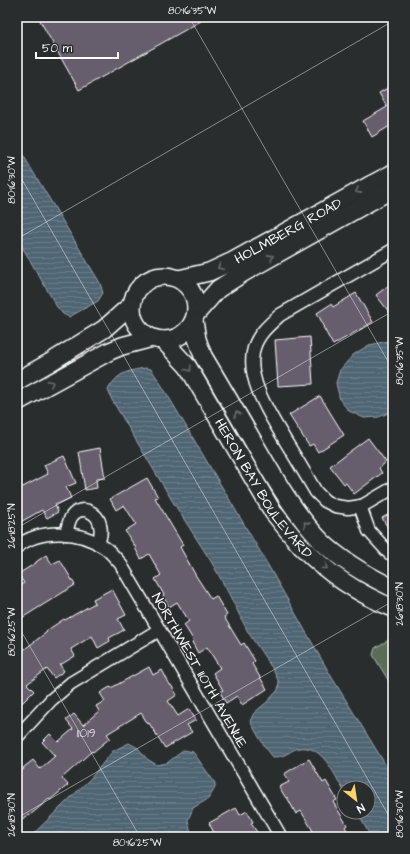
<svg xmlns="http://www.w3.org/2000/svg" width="410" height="854" viewBox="0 0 410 854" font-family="'Architects Daughter',sans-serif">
<defs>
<pattern id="water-rules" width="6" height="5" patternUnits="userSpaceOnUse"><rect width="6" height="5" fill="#4f6573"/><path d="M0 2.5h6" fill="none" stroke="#697c88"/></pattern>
</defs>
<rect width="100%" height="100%" fill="#2a2d2e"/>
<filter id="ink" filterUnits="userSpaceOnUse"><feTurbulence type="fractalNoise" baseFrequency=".025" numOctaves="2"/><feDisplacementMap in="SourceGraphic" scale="8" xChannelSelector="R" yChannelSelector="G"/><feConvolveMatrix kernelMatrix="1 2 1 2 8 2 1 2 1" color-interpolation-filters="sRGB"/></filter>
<g filter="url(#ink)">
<polygon fill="#5a6d57" stroke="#acb6ab" points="392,638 393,638 393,688 373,655 375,648"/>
<g fill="url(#water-rules)" stroke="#95a3ab">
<polygon points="17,145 100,283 103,293 98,301 69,317 63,314 57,307 17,238"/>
<polygon points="393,340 393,411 379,417 364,418 349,411 340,400 336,383 340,370 353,355 369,345"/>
<path d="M 145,368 L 151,369 L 161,384 L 261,553 L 331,676 L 393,777 L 393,837 L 371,837 L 357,812 L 368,812 L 368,788 L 344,788 L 344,791 C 334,774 322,744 299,748 C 293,749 288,754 282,756 C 279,757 276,757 273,757 C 263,745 257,734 250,721 L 254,713 L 267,702 L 278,690 L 279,682 L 272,668 L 248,632 L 228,592 L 212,563 L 173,502 L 112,400 L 108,390 C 117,373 127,371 145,368 Z"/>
<polygon points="129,743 138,748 147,759 157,765 167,763 184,750 193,752 215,783 215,788 208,799 193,808 188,820 192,837 30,837 90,779 113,751"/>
</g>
<g fill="#665d6d" stroke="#fff">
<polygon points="38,17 208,17 79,90"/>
<polygon points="393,85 393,124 372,137 363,121 387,107 379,93"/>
<polygon points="393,282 393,317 376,295"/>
<polygon points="356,293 373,322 333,345 323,327 324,326 317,313 331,304 333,307"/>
<polygon points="310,337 313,384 278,386 275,340"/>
<polygon points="320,396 344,435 318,452 313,444 309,446 289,415"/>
<polygon points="368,438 386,462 379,468 382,473 354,494 346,483 344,484 330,466"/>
<polygon points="100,448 105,478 96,479 97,488 85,490 79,452"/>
<polygon points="64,456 76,483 66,487 71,498 55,505 58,512 47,518 42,510 17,524 17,490 48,474 44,465"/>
<polygon points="147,478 158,497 155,498 183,545 180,547 196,576 211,599 216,596 227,615 224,617 241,645 244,643 255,661 252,664 267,689 242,705 237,696 226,703 220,692 223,690 213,673 220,668 207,647 198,653 192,642 194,641 184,625 189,621 177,602 169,607 163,596 164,595 155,579 161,575 149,554 141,559 135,548 136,548 125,531 136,524 124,505 116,510 110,499"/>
<polygon points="393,512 393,536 382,518"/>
<polygon points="46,555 52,564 60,560 75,585 17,621 17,587 24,583 18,574 36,563 36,562"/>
<polygon points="112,589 126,615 118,619 124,630 109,638 110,641 98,648 92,636 71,649 75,656 60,665 64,671 54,678 47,669 27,684 34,691 17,708 17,655 47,632 46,631 64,619 65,620 95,603 93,599"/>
<polygon points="149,667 153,675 162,670 170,685 171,685 177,695 168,701 178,716 189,709 196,720 187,725 192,732 165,748 149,723 148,724 141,713 107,734 110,738 93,752 92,751 62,778 68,785 50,800 49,799 29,816 29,815 17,822 17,775 24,769 23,768 33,760 40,769 55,756 42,742 50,734 58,742 73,729 66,720 74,714 83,725 99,711 96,706 105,701 100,693 110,687 111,688"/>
<polygon points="309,759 323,783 326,781 337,800 333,802 347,825 345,827 351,837 303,837 313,831 301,811 296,814 287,797 286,798 279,787 289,782 284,774"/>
<polygon points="236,808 240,815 247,811 253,822 251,823 260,837 216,837 209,823"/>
</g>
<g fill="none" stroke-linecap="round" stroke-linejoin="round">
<g stroke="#fff" stroke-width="15">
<g id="street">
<path d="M 393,250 L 280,315 C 270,324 258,334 254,348 C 245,379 271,416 286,442 C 296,458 306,475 316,492 L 325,501 L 335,506 L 348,508 L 362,506 L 393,488"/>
<polyline points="360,506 369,531 389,553"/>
<path d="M 66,534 C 68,528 68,521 72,516 C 81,504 98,512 100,525 C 102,532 100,538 98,544"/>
<path d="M 17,547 C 40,528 81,530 105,548 C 111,552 115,558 120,563 L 281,837"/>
<polyline points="17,737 51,700 71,683 159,630"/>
</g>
</g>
<g stroke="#fff" stroke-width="20">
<g id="secondary">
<circle cx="164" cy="308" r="32"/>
<path id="s1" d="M 179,279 L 209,272 L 233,261 L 372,184 L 393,173"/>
<polyline points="196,314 218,289 243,273 380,196 393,190"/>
<path d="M 194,321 L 197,339 L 203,356 C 221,386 239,417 257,448 C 276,481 295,514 322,542 C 342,561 368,576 393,588"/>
<path id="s2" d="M 163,340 L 188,367 L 273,512 C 282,523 291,535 301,546 C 326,572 359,594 393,608"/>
<polyline points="17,381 49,363 104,329 132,304"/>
<polyline points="17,402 110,351 122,346 152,338"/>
</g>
</g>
<use href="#street" stroke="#2a2d2e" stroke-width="12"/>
<use href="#secondary" stroke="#2a2d2e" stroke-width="17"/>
</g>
<defs><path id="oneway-chevron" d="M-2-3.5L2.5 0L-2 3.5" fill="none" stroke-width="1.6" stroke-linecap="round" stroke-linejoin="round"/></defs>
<g stroke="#6a6c6d">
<use href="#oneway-chevron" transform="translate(358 191) rotate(151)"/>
<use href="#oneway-chevron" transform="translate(271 257) rotate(-29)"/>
<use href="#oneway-chevron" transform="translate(220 267) rotate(156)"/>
<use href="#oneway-chevron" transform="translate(189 369) rotate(56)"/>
<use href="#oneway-chevron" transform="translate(51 383) rotate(-29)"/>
<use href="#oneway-chevron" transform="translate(237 414) rotate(-120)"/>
<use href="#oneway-chevron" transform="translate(306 524) rotate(-129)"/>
<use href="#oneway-chevron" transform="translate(325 567) rotate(38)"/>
</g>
</g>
<path fill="none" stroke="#fff" stroke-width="1" stroke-opacity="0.45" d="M 189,17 L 393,370M 17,171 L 393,823M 17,239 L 393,21M 17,528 L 393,311M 17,624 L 140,837M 17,818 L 393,601"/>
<g text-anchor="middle" stroke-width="3" stroke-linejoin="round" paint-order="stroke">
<g font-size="12" fill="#d9d6da">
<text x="86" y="737">11019</text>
</g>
<g font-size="14" fill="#fff" stroke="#2a2d2e">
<text dy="5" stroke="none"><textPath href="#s1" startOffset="120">HOLMBERG ROAD</textPath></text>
<text dy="5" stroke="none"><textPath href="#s2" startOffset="180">HERON BAY BOULEVARD</textPath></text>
<text transform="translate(200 670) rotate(60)" y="5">NORTHWEST 110TH AVENUE</text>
</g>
</g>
<rect width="410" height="854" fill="none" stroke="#2a2d2e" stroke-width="44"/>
<g transform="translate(356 800) rotate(150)"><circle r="19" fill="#2a2d2e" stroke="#7f8182"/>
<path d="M0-3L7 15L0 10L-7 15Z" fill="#ffd166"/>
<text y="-6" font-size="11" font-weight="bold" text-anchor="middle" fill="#ffffff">N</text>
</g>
<path d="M36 52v6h82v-6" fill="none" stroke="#ffffff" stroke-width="2"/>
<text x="42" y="52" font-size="12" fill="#ffffff" stroke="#2a2d2e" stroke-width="3" paint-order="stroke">50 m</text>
<rect x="22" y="22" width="366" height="810" fill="none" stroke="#fff" stroke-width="1.5"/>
<g font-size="10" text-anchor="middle" fill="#fff">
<text x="192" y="14">80°16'35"W</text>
<text transform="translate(11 180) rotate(-90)" y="4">80°16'30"W</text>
<text transform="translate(399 361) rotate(-90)" y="4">80°16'35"W</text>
<text transform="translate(11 526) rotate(-90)" y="4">26°18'25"N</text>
<text transform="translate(399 604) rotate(-90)" y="4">26°18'30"N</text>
<text transform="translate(11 632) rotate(-90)" y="4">80°16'25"W</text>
<text transform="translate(399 814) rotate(-90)" y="4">80°16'30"W</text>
<text transform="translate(11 815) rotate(-90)" y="4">26°18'30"N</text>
<text x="137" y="846">80°16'25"W</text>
</g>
</svg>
